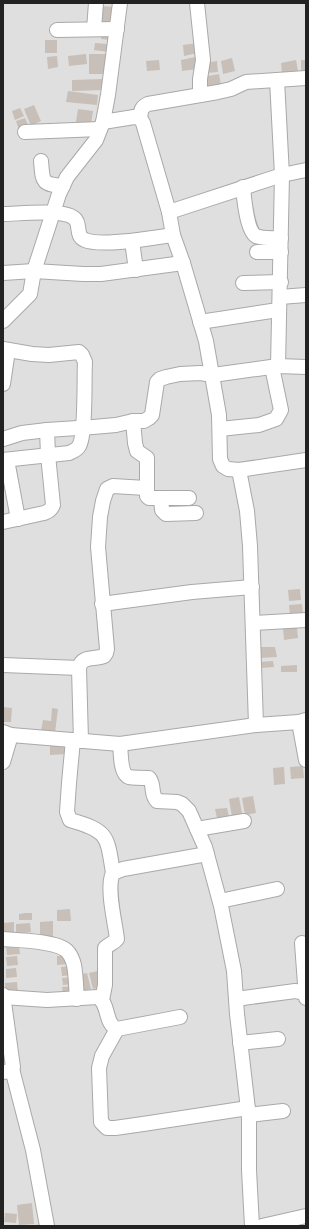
<svg xmlns="http://www.w3.org/2000/svg" width="309" height="1229" viewBox="0 0 309 1229" font-family="Mulish,sans-serif">
<rect width="100%" height="100%" fill="#f2efe9"/>
<rect fill="#e0dfdf" x="3" y="3" width="303" height="1223"/>
<g fill="#c7bfb8">
<polygon points="101,6 114,7 113,23 100,21"/>
<polygon points="101,34 111,35 110,40 101,39"/>
<rect x="45" y="40" width="12" height="13"/>
<polygon points="95,43 109,44 108,52 94,50"/>
<polygon points="197,43 198,53 184,56 183,45"/>
<polygon points="86,54 87,64 69,66 68,56"/>
<rect x="89" y="54" width="18" height="20"/>
<polygon points="57,56 58,67 48,69 47,57"/>
<polygon points="195,57 197,69 182,71 181,60"/>
<polygon points="232,58 235,71 223,74 221,61"/>
<polygon points="159,60 160,70 147,71 146,61"/>
<polygon points="296,60 298,71 282,74 281,63"/>
<rect x="301" y="60" width="5" height="12"/>
<polygon points="217,61 218,72 206,73 204,63"/>
<polygon points="219,74 221,85 204,88 203,77"/>
<polygon points="103,79 103,90 72,91 72,80"/>
<polygon points="68,91 98,95 97,105 66,102"/>
<polygon points="34,105 41,121 31,126 24,109"/>
<polygon points="20,108 24,116 15,120 12,111"/>
<polygon points="78,109 93,111 91,124 76,122"/>
<polygon points="25,118 29,127 19,130 16,121"/>
<polygon points="300,589 301,600 289,601 288,590"/>
<polygon points="302,604 303,614 290,615 289,605"/>
<polygon points="283,628 297,628 298,638 284,640"/>
<polygon points="259,647 275,647 277,657 260,658"/>
<polygon points="273,661 274,667 260,668 259,662"/>
<polygon points="297,665 297,672 281,672 281,666"/>
<polygon points="3,707 12,708 11,722 3,722"/>
<polygon points="52,708 58,709 55,733 41,731 43,720 51,721"/>
<polygon points="50,744 68,744 68,754 50,755"/>
<polygon points="303,766 304,778 291,779 290,767"/>
<polygon points="284,767 285,784 274,785 273,768"/>
<polygon points="253,796 256,813 245,815 242,798"/>
<polygon points="239,797 242,814 232,817 229,799"/>
<polygon points="227,808 229,817 217,818 215,809"/>
<polygon points="70,909 71,921 57,921 57,910"/>
<polygon points="25,913 32,913 32,920 19,920 19,914"/>
<polygon points="53,921 53,938 40,939 40,922"/>
<polygon points="14,922 14,932 3,933 3,923"/>
<polygon points="30,923 31,932 16,933 16,924"/>
<polygon points="19,945 20,954 7,955 6,946"/>
<polygon points="17,956 18,965 7,966 6,957"/>
<polygon points="57,956 67,956 69,964 57,965"/>
<polygon points="72,966 73,975 62,976 61,967"/>
<polygon points="16,968 17,977 6,978 6,969"/>
<polygon points="98,971 102,987 93,989 89,973"/>
<polygon points="87,973 91,989 80,992 77,975"/>
<polygon points="73,977 73,984 63,985 62,978"/>
<polygon points="17,982 18,993 6,994 5,983"/>
<polygon points="73,986 74,994 63,995 62,987"/>
<polygon points="32,1203 34,1224 19,1225 17,1205"/>
<polygon points="5,1213 17,1214 16,1223 4,1222"/>
</g>
<g fill="none" stroke-linecap="round" stroke-linejoin="round">
<g stroke="#a9a9a9" stroke-width="16">
<g id="minor">
<polyline points="197,3 203,60 200,79 200,95"/>
<polyline points="94,29 96,3"/>
<polyline points="57,30 117,29"/>
<polyline points="277,80 282,175 278,366"/>
<path d="M 140,118 C 141,111 141,107 148,104 L 218,92 L 231,89 L 246,82 L 306,78"/>
<polyline points="103,122 134,117 140,118 143,123 169,212 173,235 183,263 206,341 219,415 220,459 223,466 228,469 239,470 306,460"/>
<polyline points="25,132 100,129"/>
<path d="M 41,161 C 43,182 41,184 63,186"/>
<path d="M 243,187 C 244,198 247,231 256,236 C 262,239 274,238 281,238"/>
<polyline points="169,212 282,175 306,170"/>
<path d="M 3,214 C 18,214 65,208 75,219 C 81,225 75,236 85,240 C 101,247 153,238 173,235"/>
<polyline points="132,241 136,270"/>
<polyline points="257,252 281,252"/>
<polyline points="3,273 34,271 83,274 101,274 183,263"/>
<polyline points="243,283 281,282"/>
<polyline points="280,297 306,295"/>
<polyline points="3,321 30,294 34,271 59,194 67,177 96,140 103,122 108,95 120,3"/>
<polyline points="200,322 278,310"/>
<path d="M 3,349 L 32,354 L 49,355 L 79,352 L 82,355 L 85,362 C 84,378 86,435 79,446 C 77,450 73,451 69,453 L 3,460"/>
<polyline points="3,384 8,350"/>
<polyline points="133,421 135,443 137,451 147,458 147,496 149,498 189,498"/>
<polyline points="220,429 259,425 276,419 281,410 272,367"/>
<polyline points="3,439 22,433 47,430 93,427 116,425 133,421 144,421 149,418 152,415 157,382 160,379 166,377 180,374 200,373 213,375 278,366 306,367"/>
<polyline points="7,460 18,519"/>
<polyline points="239,470 247,511 250,546 256,725"/>
<polyline points="161,498 162,510 166,514 196,513"/>
<path d="M 3,522 L 44,513 C 49,511 51,510 53,505 L 48,455 L 47,430"/>
<polyline points="102,604 192,592 252,587"/>
<polyline points="253,623 306,620"/>
<polyline points="3,665 79,668"/>
<polyline points="299,722 306,760"/>
<polyline points="3,732 11,735 120,744 256,725 299,722 306,720"/>
<path d="M 73,740 L 69,783 L 67,812 L 70,820 C 109,831 107,836 113,873"/>
<path d="M 81,741 L 79,668 C 82,655 94,660 104,656 L 106,653 L 107,649 L 98,547 L 100,517 L 103,501 L 107,489 L 113,486 L 146,488"/>
<path d="M 120,744 C 121,752 120,774 129,777 C 135,778 143,778 149,778 C 155,785 150,794 157,801 L 177,802 L 182,804 L 189,811 L 205,847 L 221,906 L 234,971 L 237,1014 L 249,1118 L 249,1170 L 252,1226"/>
<polyline points="3,762 11,735"/>
<polyline points="197,829 244,821"/>
<polyline points="220,901 277,889"/>
<path d="M 3,939 C 17,940 57,941 67,951 C 70,954 73,961 74,965 C 76,975 76,988 77,999"/>
<polyline points="302,943 306,998"/>
<polyline points="3,995 13,1067 9,1071 4,1072"/>
<path d="M 3,997 L 47,1000 L 98,997 C 110,1005 104,1023 117,1029 L 180,1017"/>
<polyline points="236,999 295,991 301,992 306,995"/>
<path d="M 102,1000 L 105,985 L 105,948 C 109,944 114,943 117,939 C 115,922 106,887 113,873 L 123,869 L 207,854"/>
<polyline points="117,1029 102,1056 99,1068 101,1122 107,1128 115,1128 143,1124 248,1108"/>
<polyline points="240,1043 278,1039"/>
<polyline points="12,1069 33,1150 47,1226"/>
<polyline points="249,1115 283,1111"/>
<polyline points="262,1226 306,1216"/>
</g>
</g>
<use href="#minor" stroke="#fff" stroke-width="14"/>
</g>
<rect width="309" height="1229" fill="none" stroke="#222222" stroke-width="8"/>
</svg>
